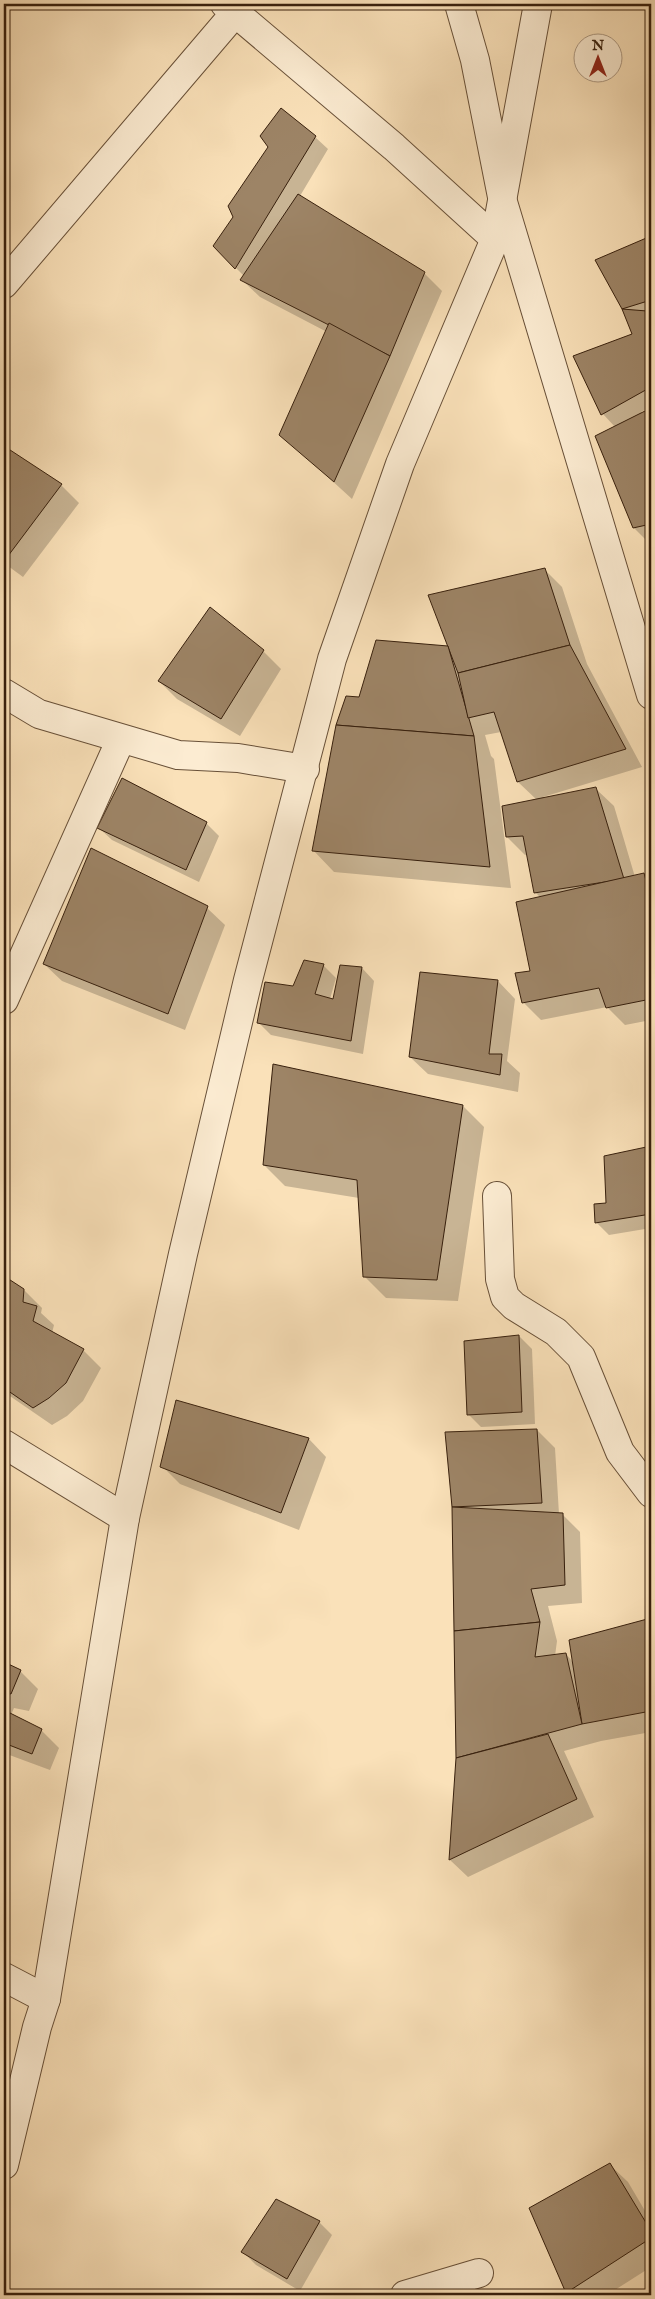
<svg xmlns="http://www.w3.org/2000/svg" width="655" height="2299" viewBox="0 0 655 2299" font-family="'IM FELL English',serif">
<rect width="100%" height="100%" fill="#fae1b9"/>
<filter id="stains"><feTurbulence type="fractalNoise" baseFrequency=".004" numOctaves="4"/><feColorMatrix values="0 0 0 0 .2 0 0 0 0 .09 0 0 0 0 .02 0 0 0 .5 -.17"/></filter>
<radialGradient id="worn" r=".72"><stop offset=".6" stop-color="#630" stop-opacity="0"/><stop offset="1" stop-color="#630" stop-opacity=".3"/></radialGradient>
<g fill="#0003">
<polygon points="315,137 328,149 300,196 424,273 442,291 352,499 281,434 327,332 260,297 242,280 244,276 214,246"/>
<polygon points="651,237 651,407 641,412 642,414 651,410 651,545 634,528 616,428 603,414 574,357 634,334 623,309 597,261"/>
<polygon points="4,447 61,485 79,503 23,577 4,563"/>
<polygon points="545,570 562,587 587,664 642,767 543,797 544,799 596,789 614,806 635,877 644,875 651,882 651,1020 625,1025 607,1007 541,1020 524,1003 531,972 541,898 535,892 528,854 525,855 507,837 537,800 518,782 501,732 485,735 491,756 494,759 511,888 334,872 313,850 359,698 450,647"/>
<polygon points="263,651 281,669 240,736 177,699 159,681"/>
<polygon points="206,823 219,836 199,882 112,840 99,828"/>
<polygon points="207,908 225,925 185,1030 62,981 44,964"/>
<polygon points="4,942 19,957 4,980"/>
<polygon points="323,965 336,978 330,999 334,1001 362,968 374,981 363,1054 271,1035 258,1022 294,988"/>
<polygon points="498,981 515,999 507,1061 520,1073 518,1092 428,1074 410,1057"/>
<polygon points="463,1106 484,1127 458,1301 386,1298 364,1276 359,1198 285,1186 264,1165"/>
<polygon points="651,1148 651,1228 609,1235 596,1222 607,1204 605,1157"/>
<polygon points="4,1272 9,1277 9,1281 24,1290 42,1308 41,1313 54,1325 52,1333 83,1350 101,1368 83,1401 67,1416 52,1425 4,1392"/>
<polygon points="519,1336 532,1349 535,1424 481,1427 468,1414"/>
<polygon points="177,1402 309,1439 326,1457 299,1530 180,1484 162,1466"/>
<polygon points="537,1430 555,1448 559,1514 562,1514 580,1532 582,1603 548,1606 557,1641 555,1656 566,1654 573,1662 570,1641 651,1621 651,1732 601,1741 564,1751 594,1817 468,1877 450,1860 457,1758 453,1507 446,1433"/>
<polygon points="4,1663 20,1671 38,1689 29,1711 14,1708 11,1715 41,1730 59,1748 50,1770 4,1753"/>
<polygon points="610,2165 628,2182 651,2221 651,2267 607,2295 569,2295 567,2292"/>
<polygon points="319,2222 332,2235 300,2291 256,2265 243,2252"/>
</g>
<g fill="#9d8466" stroke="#38200d">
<polygon points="281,108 316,136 235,269 213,246 233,217 228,206 268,147 260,136"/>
<polygon points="298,194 425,272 390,356 240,280"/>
<polygon points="651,236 651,300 622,309 595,260"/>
<polygon points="622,309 647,311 651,320 651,387 601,415 573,356 632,334"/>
<polygon points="329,323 390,356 334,482 279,435"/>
<polygon points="651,408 651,524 633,528 595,436"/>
<polygon points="4,446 62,484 5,560 4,559"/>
<polygon points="545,568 570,645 458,673 428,595"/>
<polygon points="210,607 264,650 221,719 158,681"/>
<polygon points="376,640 448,646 474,736 336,725 346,696 359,697"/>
<polygon points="570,645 626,749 517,782 494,712 468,718 458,673"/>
<polygon points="336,725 474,736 490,867 312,851"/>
<polygon points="122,778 207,822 186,870 97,828"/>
<polygon points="596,787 624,879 534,893 523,836 506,837 502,806"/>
<polygon points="91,848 208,906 168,1014 43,964"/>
<polygon points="644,873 651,900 651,999 606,1008 599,988 522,1003 515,973 530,971 516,902"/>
<polygon points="304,960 324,964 315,994 333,999 340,965 362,967 351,1041 257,1023 265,982 293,986"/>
<polygon points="420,972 498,980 489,1054 502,1054 500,1075 409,1057"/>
<polygon points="273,1064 463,1105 437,1280 363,1277 357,1180 263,1165"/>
<polygon points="651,1146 651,1214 595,1223 594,1204 606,1203 604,1156"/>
<polygon points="4,1276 24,1289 23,1302 37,1306 33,1321 84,1349 66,1383 49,1398 33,1408 4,1388"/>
<polygon points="519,1335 522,1412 467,1415 464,1341"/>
<polygon points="176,1400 309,1438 281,1513 160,1467"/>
<polygon points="537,1429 542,1503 452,1507 445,1432"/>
<polygon points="452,1507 563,1513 565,1585 531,1589 540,1622 454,1631"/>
<polygon points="651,1618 651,1711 582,1724 569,1640"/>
<polygon points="540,1622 535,1657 566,1653 582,1724 456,1758 454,1631"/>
<polygon points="4,1662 21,1670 11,1694 4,1692"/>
<polygon points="4,1710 42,1729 32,1754 4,1743"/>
<polygon points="548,1734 577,1799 449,1860 456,1758"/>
<polygon points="610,2163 651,2231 651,2238 566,2293 529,2208"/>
<polygon points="276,2199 320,2221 287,2279 241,2252"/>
</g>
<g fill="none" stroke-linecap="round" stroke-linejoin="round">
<g stroke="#685038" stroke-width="30">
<g id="street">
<polyline points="225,4 394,147 495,239"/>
<polyline points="459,4 475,60 503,202 651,695"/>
<polyline points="4,284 235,13"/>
<polyline points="4,693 39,714 178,755 238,758 305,769"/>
<polyline points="4,1000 121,739"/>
<polyline points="497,1196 500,1279 505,1297 514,1306 556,1332 581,1357 620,1452 651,1493"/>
<polyline points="4,1444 125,1518"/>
<polyline points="4,1977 46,1999"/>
<polyline points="4,2165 37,2027 46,1999 125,1518 183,1254 248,980 332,659 400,464 495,239 538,4"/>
<polyline points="405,2295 479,2273"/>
</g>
</g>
<use href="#street" stroke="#fcecd2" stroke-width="28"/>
</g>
<rect width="655" height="2299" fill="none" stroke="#fae1b9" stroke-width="20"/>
<rect x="5" y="5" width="645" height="2289" fill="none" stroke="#38200d" stroke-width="2.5"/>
<rect x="10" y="10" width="635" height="2279" fill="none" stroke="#38200d"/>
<g transform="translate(598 58)"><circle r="24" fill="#fcecd2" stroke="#ae9a83"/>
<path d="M0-4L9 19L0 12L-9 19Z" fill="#8f2418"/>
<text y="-8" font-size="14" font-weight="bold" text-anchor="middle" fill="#38200d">N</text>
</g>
<rect width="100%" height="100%" filter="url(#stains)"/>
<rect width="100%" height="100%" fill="url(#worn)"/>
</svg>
